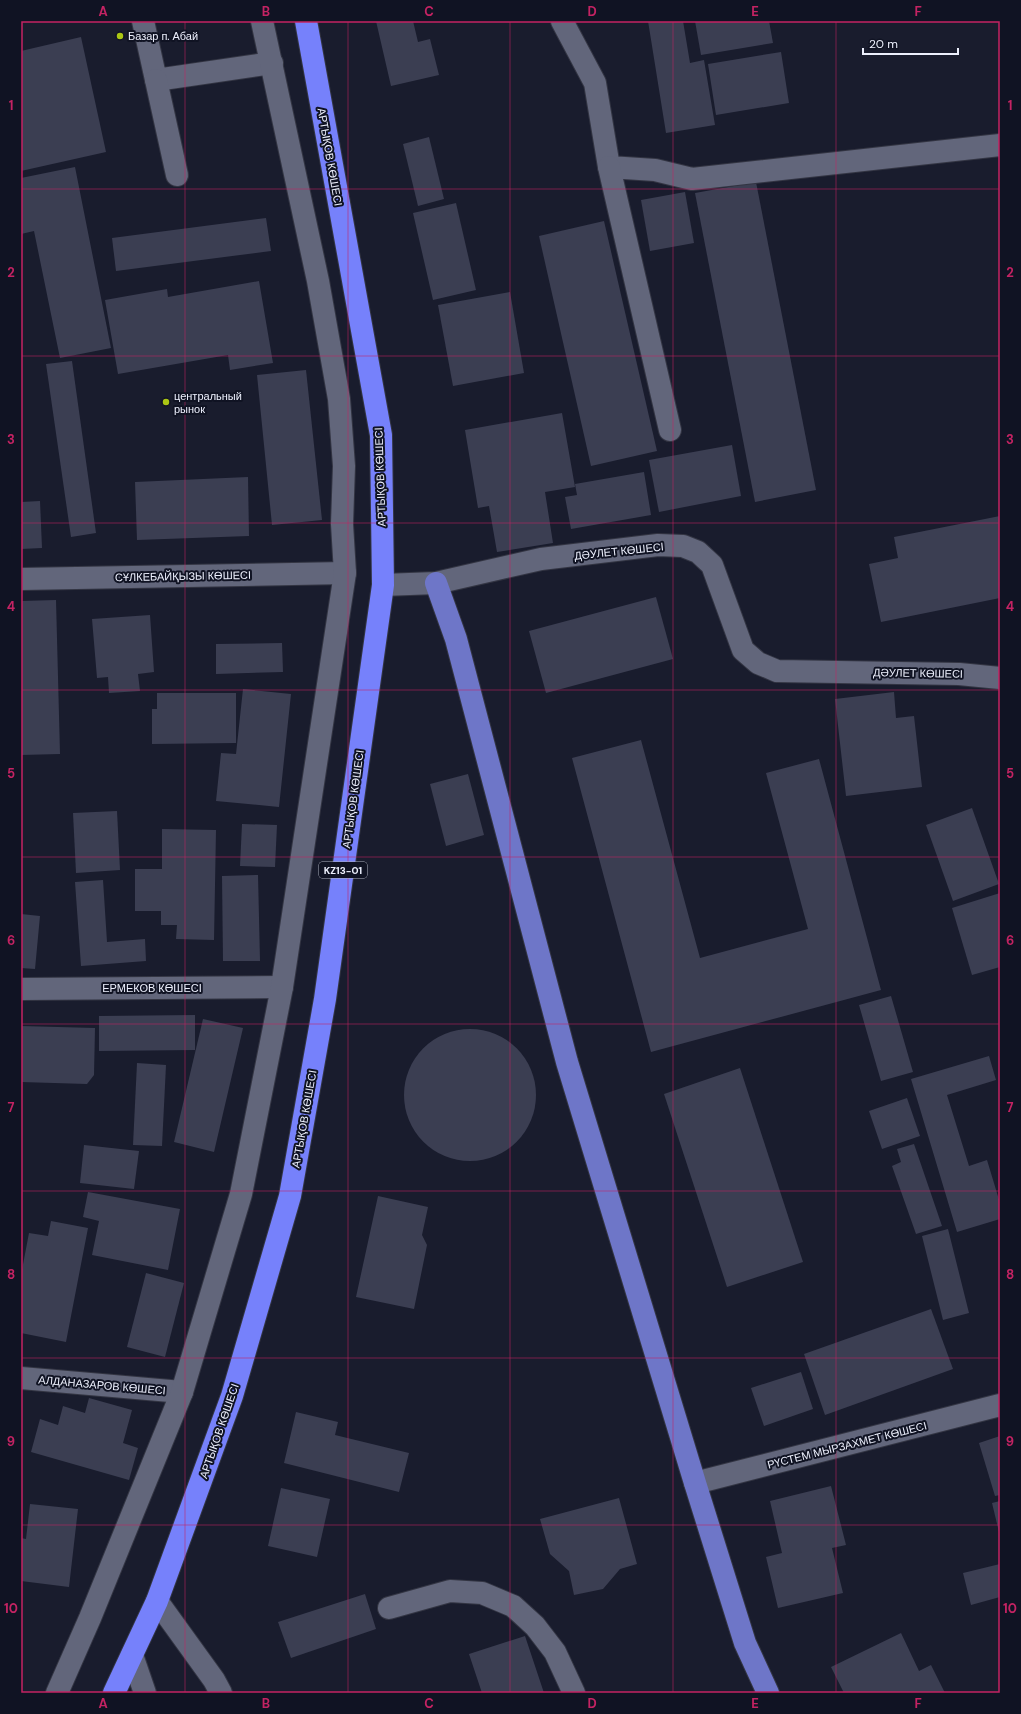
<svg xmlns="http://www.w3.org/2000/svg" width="1021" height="1714" viewBox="0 0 1021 1714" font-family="'DM Sans',sans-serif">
<rect width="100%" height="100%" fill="#191c2d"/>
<g fill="#3b3e52">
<polygon points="376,21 413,21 418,42 430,39 439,75 391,86"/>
<polygon points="648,21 683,21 690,63 704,60 715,125 666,133"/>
<polygon points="695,21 769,21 773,43 701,55"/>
<polygon points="81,37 106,152 21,171 21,51"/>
<polygon points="781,52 789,103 716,115 708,64"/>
<polygon points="429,137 444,199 418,206 403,144"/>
<polygon points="75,167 111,348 60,358 34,231 21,234 21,178"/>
<polygon points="756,182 816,490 755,502 695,193"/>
<polygon points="685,192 694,243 650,251 641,200"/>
<polygon points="456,203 476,290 433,300 413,213"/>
<polygon points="266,218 271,251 116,271 112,238"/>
<polygon points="604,221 657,451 591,466 539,236"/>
<polygon points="259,281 273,363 230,370 228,355 118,374 105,300 167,289 168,297"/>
<polygon points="510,292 524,373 453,386 438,305"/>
<polygon points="72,361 96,533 71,537 46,364"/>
<polygon points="306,370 322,520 272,525 257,375"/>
<polygon points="562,413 575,487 545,492 553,543 497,552 489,506 478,508 465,430"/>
<polygon points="732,445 741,496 659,512 649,460"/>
<polygon points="644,472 651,515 571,529 565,497 577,495 575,484"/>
<polygon points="248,477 249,536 137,540 135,482"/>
<polygon points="40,501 42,548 21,549 21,502"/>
<polygon points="1000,516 1000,598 881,622 869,564 898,558 894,537"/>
<polygon points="656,597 673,659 546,693 529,631"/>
<polygon points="56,600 60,754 21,755 21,601"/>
<polygon points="150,615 154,672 138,674 140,691 109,693 108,677 97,678 92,619"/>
<polygon points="282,643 283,672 216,674 216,644"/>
<polygon points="243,689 291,694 279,807 216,801 221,753 236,754"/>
<polygon points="894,692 896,718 914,716 922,787 846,796 835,699"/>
<polygon points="157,693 236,693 236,743 152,744 152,709 157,709"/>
<polygon points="641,740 700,958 808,929 766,773 819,759 881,990 651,1052 572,758"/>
<polygon points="468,774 484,835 446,846 430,784"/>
<polygon points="972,808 999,884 953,901 926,825"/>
<polygon points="117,811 120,870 76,873 73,813"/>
<polygon points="242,824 277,825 275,867 240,866"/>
<polygon points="162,829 216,830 214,940 176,939 177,925 161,925 161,911 135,911 135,869 162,869"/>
<polygon points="258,875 260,961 223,961 222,876"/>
<polygon points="103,880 107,942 145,939 146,961 81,966 75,882"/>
<polygon points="1000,893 1000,967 972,975 952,908"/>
<polygon points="21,914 40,916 35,969 21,968"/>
<polygon points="891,996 913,1072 881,1081 859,1005"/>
<polygon points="195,1015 195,1050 99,1051 99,1016"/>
<polygon points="203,1019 243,1028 214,1152 174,1142"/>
<polygon points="21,1026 95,1028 94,1075 87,1084 21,1082"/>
<circle cx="470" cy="1095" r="66"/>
<polygon points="989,1056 996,1080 947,1095 969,1166 987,1160 1000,1203 1000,1219 957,1232 911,1079"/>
<polygon points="137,1063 166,1065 162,1146 133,1145"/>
<polygon points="740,1068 803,1262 727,1287 664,1094"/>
<polygon points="907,1098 920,1136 882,1149 869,1111"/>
<polygon points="914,1144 942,1226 916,1234 892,1166 901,1162 897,1149"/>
<polygon points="84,1145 139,1151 134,1189 80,1183"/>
<polygon points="88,1192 180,1209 168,1270 92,1255 99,1221 83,1217"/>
<polygon points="378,1196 428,1207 422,1235 427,1245 414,1309 356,1297"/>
<polygon points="51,1221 88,1228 66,1342 21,1333 21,1275 29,1233 48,1236"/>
<polygon points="948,1229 969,1313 943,1320 922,1236"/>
<polygon points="146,1273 184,1283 165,1357 127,1347"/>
<polygon points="931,1309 953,1369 825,1415 804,1354"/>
<polygon points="801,1372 813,1409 764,1426 751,1388"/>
<polygon points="89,1398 132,1410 123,1443 138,1448 129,1480 31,1452 40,1419 58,1425 63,1406 85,1413"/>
<polygon points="296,1412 338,1422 335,1435 409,1453 399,1492 284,1463"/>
<polygon points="1000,1436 1000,1495 995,1496 979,1443"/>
<polygon points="831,1486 846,1545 832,1548 843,1593 778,1608 766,1557 782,1553 770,1501"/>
<polygon points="281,1488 330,1499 317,1557 268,1546"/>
<polygon points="619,1498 637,1564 620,1569 603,1589 574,1595 569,1571 550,1554 540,1519"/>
<polygon points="1000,1501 1000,1532 999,1532 992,1503"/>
<polygon points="30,1504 78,1509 69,1587 21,1581 21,1538 26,1539"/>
<polygon points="1000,1564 1000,1597 971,1605 963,1573"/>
<polygon points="365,1594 376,1629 291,1658 278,1622"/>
<polygon points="901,1633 919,1671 931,1665 945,1693 844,1693 831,1667"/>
<polygon points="525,1636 544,1693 482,1693 469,1654"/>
</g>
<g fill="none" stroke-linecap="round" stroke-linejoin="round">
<g stroke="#333543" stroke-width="24">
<g id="minor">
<polyline points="143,21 156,80 272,63"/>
<polyline points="562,21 595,83 609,167 655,170 692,179 1000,145"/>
<polyline points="156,80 177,175"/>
<polyline points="609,167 670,430"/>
<polyline points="21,579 345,573"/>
<polyline points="383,585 436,583 541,559 658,545 683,546 698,552 712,565 743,650 758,663 777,671 959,674 1000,678"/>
<polyline points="21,989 282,987"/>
<polyline points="21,1378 182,1392"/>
<polyline points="695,1483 1000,1405"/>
<polyline points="157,1601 214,1680 221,1693"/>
<polyline points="389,1608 450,1591 482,1593 513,1606 535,1626 555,1652 574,1693"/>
<polyline points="132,1655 145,1693"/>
<polyline points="57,1693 90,1618 182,1392 241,1194 282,987 345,573 342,524 344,466 339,399 318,281 262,21"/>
</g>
</g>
<g stroke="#333543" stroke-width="24">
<polyline id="major" points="436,583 456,639 567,1062 695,1483 745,1643 768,1693"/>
</g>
<g stroke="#333543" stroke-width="24">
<polyline id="highway" points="114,1693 157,1601 232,1396 290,1196 325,999 383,585 381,435 306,21"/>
</g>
<use href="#minor" stroke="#62667b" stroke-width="22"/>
<use href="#major" stroke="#6e76c8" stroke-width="22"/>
<use href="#highway" stroke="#7681fb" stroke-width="22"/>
</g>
<path fill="none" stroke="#c42363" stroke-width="1" stroke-opacity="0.55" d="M 185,21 L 185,1693M 348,21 L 348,1693M 510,21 L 510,1693M 673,21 L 673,1693M 836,21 L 836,1693M 21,189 L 1000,189M 21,356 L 1000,356M 21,523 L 1000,523M 21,690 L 1000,690M 21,857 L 1000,857M 21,1024 L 1000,1024M 21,1191 L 1000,1191M 21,1358 L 1000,1358M 21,1525 L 1000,1525"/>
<g fill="#abc614" stroke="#101323" stroke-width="1.5">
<circle cx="120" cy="36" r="4"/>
<circle cx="166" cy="402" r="4"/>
</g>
<g text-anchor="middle" stroke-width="4" stroke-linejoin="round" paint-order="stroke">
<rect fill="#101323" stroke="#abaebc" stroke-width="1" x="319" y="862" width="48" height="16" rx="3"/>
<g font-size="10" font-weight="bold" fill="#edf0fd">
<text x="343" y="874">KZ13-01</text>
</g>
<g font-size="11" fill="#edf0fd" stroke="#101323" text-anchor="start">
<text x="128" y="40">Базар п. Абай</text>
<text x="174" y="400">центральный<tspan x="174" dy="13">рынок</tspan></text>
</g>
<g font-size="11" fill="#edf0fd" stroke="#101323">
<text transform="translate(330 157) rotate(80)" y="4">АРТЫҚОВ КӨШЕСІ</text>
<text transform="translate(380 477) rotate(-92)" y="4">АРТЫҚОВ КӨШЕСІ</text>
<text transform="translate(619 551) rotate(-6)" y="4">ДӘУЛЕТ КӨШЕСІ</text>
<text transform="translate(183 576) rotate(-1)" y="4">СҰЛКЕБАЙҚЫЗЫ КӨШЕСІ</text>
<text transform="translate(918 673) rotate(1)" y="4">ДӘУЛЕТ КӨШЕСІ</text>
<text transform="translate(353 799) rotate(-82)" y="4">АРТЫҚОВ КӨШЕСІ</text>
<text x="152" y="992">ЕРМЕКОВ КӨШЕСІ</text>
<text transform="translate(304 1119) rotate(-80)" y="4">АРТЫҚОВ КӨШЕСІ</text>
<text transform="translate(102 1385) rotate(5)" y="4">АЛДАНАЗАРОВ КӨШЕСІ</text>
<text transform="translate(219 1431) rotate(-71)" y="4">АРТЫҚОВ КӨШЕСІ</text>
<text transform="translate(847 1445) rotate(-14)" y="4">РҮСТЕМ МЫРЗАХМЕТ КӨШЕСІ</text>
</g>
</g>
<rect width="1021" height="1714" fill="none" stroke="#101323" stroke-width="44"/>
<path d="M863 48v6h95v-6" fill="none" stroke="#edf0fd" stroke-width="2"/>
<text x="869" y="48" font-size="12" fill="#edf0fd" stroke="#101323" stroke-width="3" paint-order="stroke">20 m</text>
<rect x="22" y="22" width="977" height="1670" fill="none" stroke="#c42363" stroke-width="1.5"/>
<g font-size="13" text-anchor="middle" font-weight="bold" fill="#c42363">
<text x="103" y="16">A</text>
<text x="266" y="16">B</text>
<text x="429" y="16">C</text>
<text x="592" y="16">D</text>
<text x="755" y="16">E</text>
<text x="918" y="16">F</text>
<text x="11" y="110">1</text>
<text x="1010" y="110">1</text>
<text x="11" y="277">2</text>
<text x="1010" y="277">2</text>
<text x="11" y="444">3</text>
<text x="1010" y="444">3</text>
<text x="11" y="611">4</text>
<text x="1010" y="611">4</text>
<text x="11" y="778">5</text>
<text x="1010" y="778">5</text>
<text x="11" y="945">6</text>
<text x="1010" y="945">6</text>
<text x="11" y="1112">7</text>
<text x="1010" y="1112">7</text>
<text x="11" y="1279">8</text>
<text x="1010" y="1279">8</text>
<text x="11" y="1446">9</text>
<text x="1010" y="1446">9</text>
<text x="11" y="1613">10</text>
<text x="1010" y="1613">10</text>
<text x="103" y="1708">A</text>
<text x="266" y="1708">B</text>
<text x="429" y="1708">C</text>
<text x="592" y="1708">D</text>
<text x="755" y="1708">E</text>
<text x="918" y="1708">F</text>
</g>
</svg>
